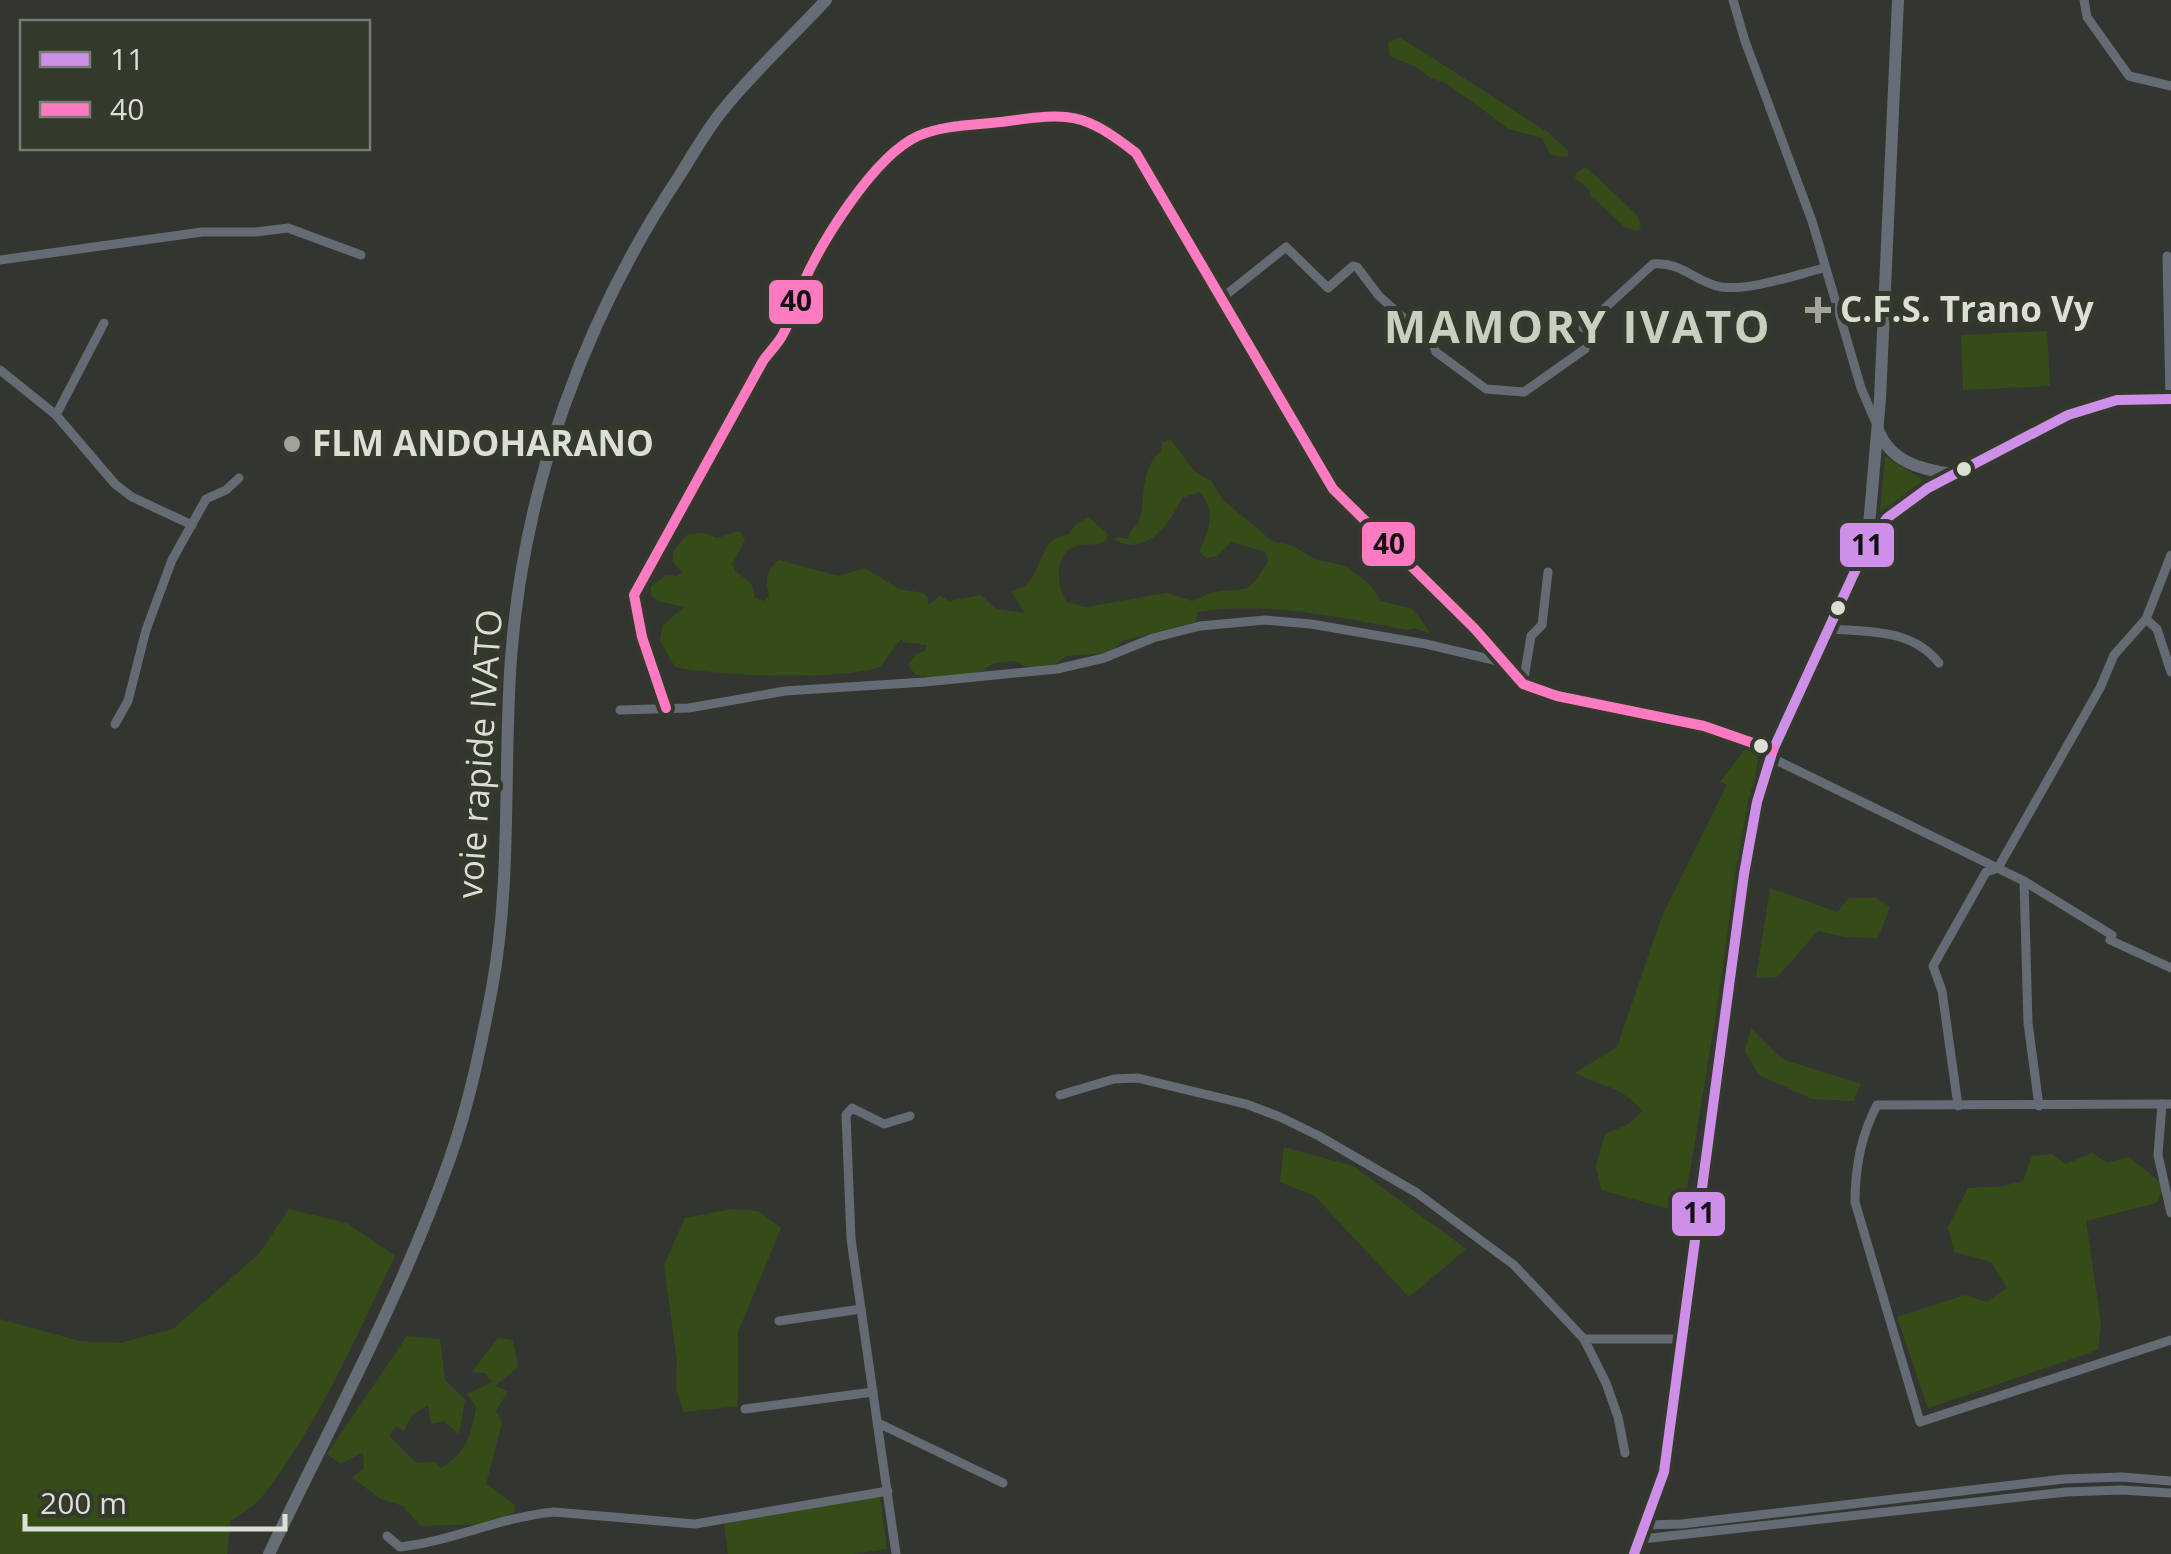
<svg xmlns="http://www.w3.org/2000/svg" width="2171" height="1554" viewBox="0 0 2171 1554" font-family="'Open Sans',sans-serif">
<rect width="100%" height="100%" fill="#333630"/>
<g fill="#364c18">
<polygon points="1400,37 1549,133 1569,152 1567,157 1551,155 1542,138 1509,129 1446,83 1430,78 1416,67 1390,56 1388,43"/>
<path d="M 1586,167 L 1637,215 L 1641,227 L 1638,230 C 1619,231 1608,205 1591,198 L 1590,190 L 1575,178 L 1577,172 Z"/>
<polygon points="2047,331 2050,386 1963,390 1961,335"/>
<path d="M 1171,440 L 1194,471 L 1211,481 L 1223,500 L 1272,541 L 1293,546 L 1314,559 L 1346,566 L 1370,585 L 1381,601 L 1413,609 L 1431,634 L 1415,628 L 1407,630 C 1338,617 1267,601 1197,612 L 1196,622 L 1122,641 L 1109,653 L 1066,656 L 1049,668 L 1027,667 L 1013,661 L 994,663 L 980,672 L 943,678 L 916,675 L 908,665 L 916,654 L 925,651 L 927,645 L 904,642 L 901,639 L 880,667 C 835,681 721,676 675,667 L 660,641 L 663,625 L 684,607 L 658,601 L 651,595 L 651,586 L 667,575 L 677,576 L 683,572 L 673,562 L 673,552 L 687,535 L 704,533 L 717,538 L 740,531 L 745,540 L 732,564 L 735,571 L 751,583 L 755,598 L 765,601 L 769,596 C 765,580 766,571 779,560 L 838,576 L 865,568 L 899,589 L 923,593 L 928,598 L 928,605 L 940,596 L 949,601 L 981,595 L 996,609 L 1025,613 L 1012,592 C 1017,589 1023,588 1027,584 C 1044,568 1039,537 1068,535 L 1076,524 L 1088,517 L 1108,534 L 1107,539 C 1096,548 1089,542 1077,546 C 1053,552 1056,587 1067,602 L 1085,607 L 1167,593 L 1192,601 C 1201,599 1206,593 1215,592 C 1255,586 1244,597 1268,562 L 1266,552 L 1231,542 L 1217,556 L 1207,558 L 1199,552 C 1209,532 1217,511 1199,492 L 1182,498 C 1169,524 1148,557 1114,540 L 1118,537 L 1128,539 L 1131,530 C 1152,519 1133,474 1161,451 L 1162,442 Z"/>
<polygon points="1885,456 1925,481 1880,513"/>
<path d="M 1746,748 L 1759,754 L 1683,1213 L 1601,1190 L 1596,1166 L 1605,1134 L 1629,1124 L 1642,1111 C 1623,1086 1603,1088 1575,1073 L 1617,1047 L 1662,916 L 1727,785 L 1720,782 Z"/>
<polygon points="1770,888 1837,912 1849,898 1877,898 1890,907 1878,938 1846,937 1818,931 1777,977 1756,978"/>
<polygon points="1751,1028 1782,1059 1861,1084 1853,1101 1812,1099 1759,1075 1745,1051"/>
<polygon points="1284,1147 1353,1166 1466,1249 1409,1297 1315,1196 1280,1182"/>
<polygon points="2092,1153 2107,1163 2129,1157 2165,1186 2156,1203 2086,1221 2101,1324 2098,1350 1928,1408 1897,1317 1965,1295 1986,1302 2007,1288 1991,1262 1954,1252 1948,1227 1968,1188 2004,1186 2023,1181 2032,1156 2052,1154 2066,1164"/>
<path d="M 289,1209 L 346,1223 L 395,1256 C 355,1338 318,1426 261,1498 C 253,1507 240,1514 230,1521 L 227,1554 L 0,1554 L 0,1319 L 79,1341 L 120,1343 L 173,1329 L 259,1254 Z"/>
<polygon points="732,1209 758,1211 781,1228 738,1332 738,1406 684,1412 676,1389 677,1362 664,1265 685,1218"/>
<path d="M 407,1336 L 440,1339 L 445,1380 L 465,1400 L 459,1434 L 443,1421 L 431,1424 L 428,1405 L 412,1415 L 404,1431 L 396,1426 L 389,1436 L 416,1463 L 435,1462 L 441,1468 C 466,1454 472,1434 476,1406 L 467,1394 L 492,1382 L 486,1373 L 472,1372 L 498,1338 L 513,1340 L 518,1367 L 495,1386 L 508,1391 L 496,1411 L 502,1423 L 486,1484 L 515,1505 L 514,1512 L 489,1524 L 421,1526 L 403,1506 L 381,1499 L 352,1478 L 364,1468 L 363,1452 L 341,1464 L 327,1454 Z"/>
<polygon points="880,1496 887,1549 852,1554 728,1554 724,1524"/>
</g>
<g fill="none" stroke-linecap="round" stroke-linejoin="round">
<g stroke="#646b74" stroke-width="9">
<polyline points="1733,0 1745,41 1812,221 1861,388 1876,423"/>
<polyline points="2084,0 2087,17 2129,76 2171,86"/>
<polyline points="2167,256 2170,399"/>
<polyline points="0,260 202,232 256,232 288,228 361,255"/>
<polyline points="1222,298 1286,247 1328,288 1353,266 1357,267 1379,296 1433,344 1436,352 1486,389 1524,392 1585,349"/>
<path d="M 1583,328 L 1653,264 C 1681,261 1695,282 1721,287 C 1750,291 1795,275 1824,268"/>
<polyline points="0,370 56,415 115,484 132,497 192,525"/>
<polyline points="56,415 104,323"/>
<polyline points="2146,619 2157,629 2171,672"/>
<path d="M 1831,629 C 1870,632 1912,629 1939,663"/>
<polyline points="1523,684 1531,636 1542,625 1548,572"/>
<path d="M 666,708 L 642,637 L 634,595 L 763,361 C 769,352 777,345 782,336 C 791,321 795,302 802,286 C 821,242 874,156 918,136 C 943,125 974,125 1001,122 C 1069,113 1081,110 1136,153 L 1333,489 L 1474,628 L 1523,684 L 1557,696 L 1704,726 L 1773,750"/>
<polyline points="620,710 689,708 785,691 925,682 1057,669 1104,658 1153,638 1200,626 1265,620 1311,624 1426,644 1502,662"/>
<polyline points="115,724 128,701 146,630 172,560 206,499 226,490 239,478"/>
<polyline points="1770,757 2024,881 2112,935 2110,940 2171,968"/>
<polyline points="2024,881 2028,1023 2039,1106"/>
<polyline points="1060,1095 1114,1079 1138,1078 1246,1104 1280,1117 1319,1136 1417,1193 1514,1265 1584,1339 1606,1383 1618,1417 1625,1453"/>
<polyline points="2162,1104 2158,1155 2171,1213"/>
<path d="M 2171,1104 L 1877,1105 C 1861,1135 1855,1168 1855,1202 L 1920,1422 L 2171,1340"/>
<polyline points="1958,1106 1942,991 1933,966 1986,872 1998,868 2100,688 2114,655 2146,619 2171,555"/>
<polyline points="779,1321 861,1309"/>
<polyline points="1584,1339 1683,1339"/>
<polyline points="745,1409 873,1392"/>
<polyline points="878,1423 1003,1483"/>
<polyline points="1647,1525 1682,1524 2064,1479 2122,1477 2171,1481"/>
<path d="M 387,1536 L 400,1547 C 453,1541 501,1517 554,1512 L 695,1524 L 888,1491"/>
<polyline points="1642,1539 2066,1492 2121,1490 2171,1493"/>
<polyline points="896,1554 851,1239 846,1115 852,1108 884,1124 910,1116"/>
</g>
<g stroke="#666d76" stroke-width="12">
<path d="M 1878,430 C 1891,462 1920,469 1951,474"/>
<polyline points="1868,537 1880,399 1898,0"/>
<path d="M 269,1554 C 331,1425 401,1296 449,1161 C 469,1105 481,1046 492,988 C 512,880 503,768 511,658 C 524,485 584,319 680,175 C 693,154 706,131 722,111 C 753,72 792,37 826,0"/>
<polyline points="1634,1554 1664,1472 1744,874 1757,802 1773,750 1867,545 1887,518 1928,488 2068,415 2117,400 2171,399"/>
</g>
<g stroke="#333a2c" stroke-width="18">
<polyline id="bus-1" points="1634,1554 1664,1472 1744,874 1757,802 1773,750 1867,545 1887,518 1928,488 2068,415 2117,400 2171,399"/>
</g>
<g stroke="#333a2c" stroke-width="18">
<path id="bus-2" d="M 666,708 L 642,637 L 634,595 L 763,361 C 769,352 777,345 782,336 C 791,321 795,302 802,286 C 821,242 874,156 918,136 C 943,125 974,125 1001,122 C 1069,113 1081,110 1136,153 L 1333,489 L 1474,628 L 1523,684 L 1557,696 L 1704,726 L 1773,750"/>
</g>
<use href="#bus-1" stroke="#ce8fe9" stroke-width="10"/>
<use href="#bus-2" stroke="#fe7ac1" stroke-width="10"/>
</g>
<g fill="#a0a49c" stroke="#333a2c" stroke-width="4">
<path d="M1813 295h10v10h10v10h-10v10h-10v-10h-10v-10h10z"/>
<circle cx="292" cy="444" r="10"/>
</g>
<g fill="#dbdfd6" stroke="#333a2c" stroke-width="4">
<circle cx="1964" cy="469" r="9"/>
<circle cx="1838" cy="608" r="9"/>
<circle cx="1761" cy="746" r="9"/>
</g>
<g text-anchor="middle" stroke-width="10" stroke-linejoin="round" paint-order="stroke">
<g font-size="35" font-weight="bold" fill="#dbdfd6" stroke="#333a2c" text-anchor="start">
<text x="1840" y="322">C.F.S. Trano Vy</text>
<text x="312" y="456">FLM ANDOHARANO</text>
</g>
<g font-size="35" fill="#dbdfd6" stroke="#333a2c">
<text transform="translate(480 754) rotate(-86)" y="12">voie rapide IVATO</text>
</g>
<g font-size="45" font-weight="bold" letter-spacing="2.5" fill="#c8d0c0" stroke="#333a2c">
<text x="1578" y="343">MAMORY IVATO</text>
</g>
</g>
<g stroke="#333a2c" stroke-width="4">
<rect x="767" y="278" width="58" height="48" rx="10" fill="#fe7ac1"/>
<rect x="1360" y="520" width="57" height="48" rx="10" fill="#fe7ac1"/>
<rect x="1838" y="521" width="58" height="48" rx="10" fill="#ce8fe9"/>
<rect x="1670" y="1190" width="57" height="48" rx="10" fill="#ce8fe9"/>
</g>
<g font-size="28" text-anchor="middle" font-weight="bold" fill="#111">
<text x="796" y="311">40</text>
<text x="1389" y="554">40</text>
<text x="1867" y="555">11</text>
<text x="1699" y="1223">11</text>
</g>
<rect x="20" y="20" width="350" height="130" fill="#333a2c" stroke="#767c70" stroke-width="2.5"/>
<rect x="40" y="52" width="50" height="15" fill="#ce8fe9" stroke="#767c70" stroke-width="2.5"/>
<text x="110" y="70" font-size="30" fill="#dbdfd6">11</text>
<rect x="40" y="102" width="50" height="15" fill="#fe7ac1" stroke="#767c70" stroke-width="2.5"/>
<text x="110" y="120" font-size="30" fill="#dbdfd6">40</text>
<path d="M25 1514v15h260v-15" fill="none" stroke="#dbdfd6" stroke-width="5"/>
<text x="40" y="1514" font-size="30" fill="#dbdfd6" stroke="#333a2c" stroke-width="8" paint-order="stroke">200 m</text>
</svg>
